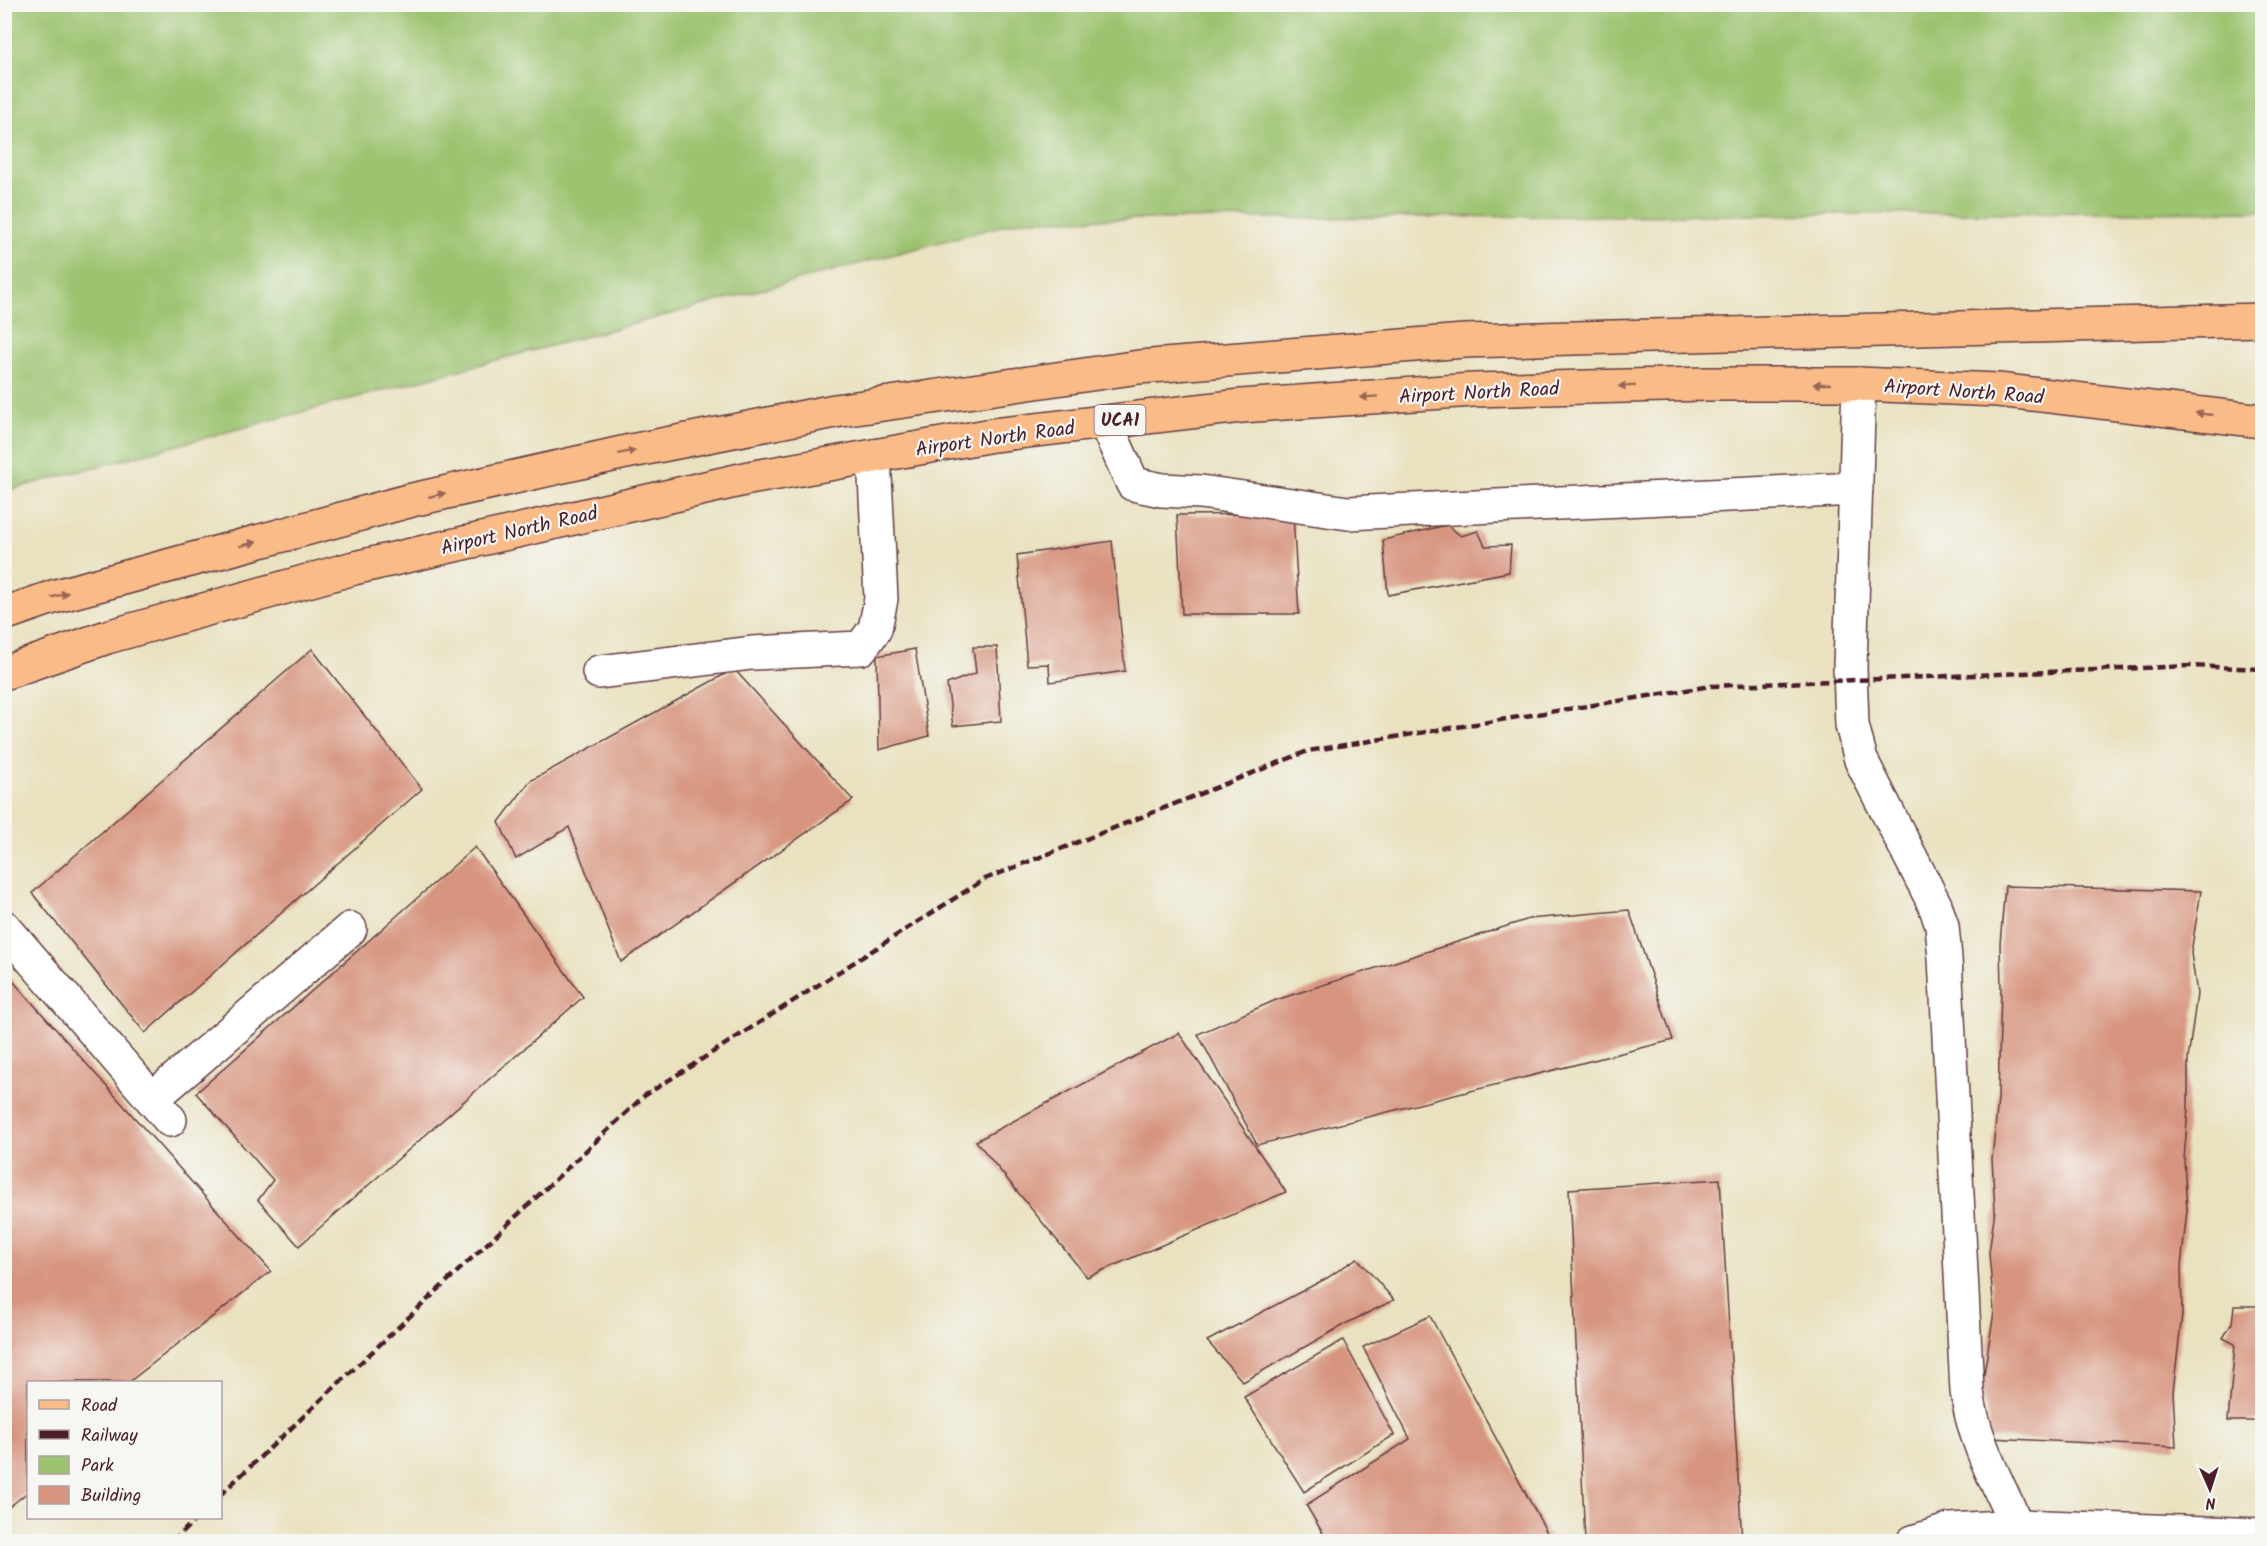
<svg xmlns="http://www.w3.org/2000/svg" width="2267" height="1546" viewBox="0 0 2267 1546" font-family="Kalam,sans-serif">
<rect width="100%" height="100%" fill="#f6f6f2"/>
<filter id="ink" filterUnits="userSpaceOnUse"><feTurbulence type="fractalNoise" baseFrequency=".0167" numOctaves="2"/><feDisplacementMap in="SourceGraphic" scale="12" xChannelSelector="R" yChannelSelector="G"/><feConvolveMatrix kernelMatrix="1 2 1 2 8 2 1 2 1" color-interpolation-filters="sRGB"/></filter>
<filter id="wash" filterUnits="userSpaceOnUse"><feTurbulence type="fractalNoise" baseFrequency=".008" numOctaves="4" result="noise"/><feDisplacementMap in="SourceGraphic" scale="24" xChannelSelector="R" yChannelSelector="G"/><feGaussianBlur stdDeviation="1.35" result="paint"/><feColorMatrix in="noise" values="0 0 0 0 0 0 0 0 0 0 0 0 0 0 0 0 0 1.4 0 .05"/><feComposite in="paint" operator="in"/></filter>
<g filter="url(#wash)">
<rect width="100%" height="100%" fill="#e9e1bf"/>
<polygon fill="#9cc36f" stroke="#73714d" stroke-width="1.5" points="5,4 2262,5 2262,211 1023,220 5,491"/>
<g id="blocks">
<g fill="#d79580">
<polygon points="1293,514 1299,614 1182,614 1177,515"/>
<polygon points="1447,525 1461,536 1478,531 1485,546 1511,545 1509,572 1388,595 1383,540"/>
<polygon points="1112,541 1125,671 1050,682 1049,664 1027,665 1017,555"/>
<polygon points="973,647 997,647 1001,721 953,726 947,684 976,673"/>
<polygon points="312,649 422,789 145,1033 32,893"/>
<polygon points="915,649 929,736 879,750 877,656"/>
<polygon points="734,669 853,800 621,962 569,827 516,859 499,822 530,781"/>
<polygon points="475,847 583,997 299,1246 258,1200 273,1180 196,1093"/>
<polygon points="2005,886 2201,891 2191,953 2197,994 2188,1059 2188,1108 2184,1160 2187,1210 2181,1266 2182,1315 2173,1392 2176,1447 1991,1438 1982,1387 1994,1312 1989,1253 1995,1210 1992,1159 1998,1099 2001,988 2000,944"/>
<polygon points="1629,910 1673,1040 1257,1145 1198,1034 1276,1000 1529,919"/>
<polygon points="4,971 271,1271 129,1382 28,1382 28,1492 4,1511"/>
<polygon points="1179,1033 1286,1192 1087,1277 976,1141"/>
<polygon points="1720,1179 1742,1542 1585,1542 1569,1189"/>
<polygon points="1357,1258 1394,1300 1345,1324 1243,1382 1207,1341 1327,1278"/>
<polygon points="2234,1306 2262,1306 2262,1421 2228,1421 2235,1344 2223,1338 2232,1323"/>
<polygon points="1430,1316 1552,1542 1328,1542 1306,1505 1410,1439 1363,1347"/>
<polygon points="1343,1340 1394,1435 1304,1492 1244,1397"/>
</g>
</g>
</g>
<g filter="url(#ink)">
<use href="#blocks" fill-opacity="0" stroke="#623c41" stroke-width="1.5"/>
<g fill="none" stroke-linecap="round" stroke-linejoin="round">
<g stroke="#623c41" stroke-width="36">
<g id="minor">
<path d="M 1859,384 L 1850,667 L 1852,725 L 1861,760 L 1935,905 L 1942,926 L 1945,958 L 1967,1391 C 1973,1439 1997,1482 2017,1526 L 2022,1542"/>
<polyline points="1105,422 1133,484 1162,490 1201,492 1348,513 1856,489"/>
<polyline points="599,672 752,653 861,648 875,629 881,599 874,456"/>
<polyline points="4,927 170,1120"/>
<polyline points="152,1099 350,929"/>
<polyline points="1913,1542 1951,1530 2017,1526 2262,1535"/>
</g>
</g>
<g stroke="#623c41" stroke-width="36">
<g id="major">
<polyline points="4,614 53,597 412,500 626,452 835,411 1139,367 1464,341 2262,320"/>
<polyline points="4,673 107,637 354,568 749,478 993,435 1241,406 1473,390 1706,384 1859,384 1998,390 2262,421"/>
</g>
</g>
<use href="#minor" stroke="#fff" stroke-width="33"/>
<use href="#major" stroke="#f9bc89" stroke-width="33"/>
<g stroke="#4a1f2b" stroke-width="4.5" stroke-dasharray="9 4.5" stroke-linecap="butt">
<polyline points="220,1495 644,1096 985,879 1308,751 1711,686 2190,666 2262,669"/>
<polyline points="172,1542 197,1518"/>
</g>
</g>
<defs><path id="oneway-solid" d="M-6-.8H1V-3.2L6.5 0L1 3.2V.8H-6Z" transform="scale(1.5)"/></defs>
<g fill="#965">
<use href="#oneway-solid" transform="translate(1822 384) rotate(180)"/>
<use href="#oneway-solid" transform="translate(1627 386) rotate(179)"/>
<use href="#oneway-solid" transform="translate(1369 397) rotate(176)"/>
<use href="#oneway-solid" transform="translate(2204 414) rotate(-173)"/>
<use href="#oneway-solid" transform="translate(627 452) rotate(-12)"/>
<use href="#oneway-solid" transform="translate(437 495) rotate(-13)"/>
<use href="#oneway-solid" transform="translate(248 544) rotate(-15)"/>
<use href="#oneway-solid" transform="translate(60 595) rotate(-16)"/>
</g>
</g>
<g text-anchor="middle" stroke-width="4.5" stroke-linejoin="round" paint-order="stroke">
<rect fill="#f6f6f2" stroke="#7e6067" stroke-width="1.5" x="1094.5" y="405" width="51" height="30" rx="4.5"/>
<g font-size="18" font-weight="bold" fill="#4a1f2b">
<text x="1120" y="426">UCA1</text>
</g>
<g font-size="20" fill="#4a1f2b" stroke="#f6f6f2">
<text transform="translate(1964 391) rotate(4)" y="7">Airport North Road</text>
<text transform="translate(1479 392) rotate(-3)" y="7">Airport North Road</text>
<text transform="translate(995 438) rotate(-8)" y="7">Airport North Road</text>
<text transform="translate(519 530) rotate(-13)" y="7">Airport North Road</text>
</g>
</g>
<rect width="2267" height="1546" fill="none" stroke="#f6f6f2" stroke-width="24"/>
<rect x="27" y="1381" width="195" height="138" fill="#f6f6f2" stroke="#b1a0a2" stroke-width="1.5"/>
<rect x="39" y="1400" width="30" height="9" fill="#f9bc89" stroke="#b1a0a2" stroke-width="1.5"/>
<text x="81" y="1411" font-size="18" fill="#4a1f2b">Road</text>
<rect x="39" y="1430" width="30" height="9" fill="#4a1f2b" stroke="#b1a0a2" stroke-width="1.5"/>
<text x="81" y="1441" font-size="18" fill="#4a1f2b">Railway</text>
<rect x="39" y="1456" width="30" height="18" fill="#9cc36f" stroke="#b1a0a2" stroke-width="1.5"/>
<text x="81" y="1471" font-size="18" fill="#4a1f2b">Park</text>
<rect x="39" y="1486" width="30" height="18" fill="#d79580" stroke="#b1a0a2" stroke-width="1.5"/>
<text x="81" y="1501" font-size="18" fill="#4a1f2b">Building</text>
<g transform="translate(2210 1489) rotate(177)" stroke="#f6f6f2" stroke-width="4.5" paint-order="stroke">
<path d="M0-4.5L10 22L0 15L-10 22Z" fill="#4a1f2b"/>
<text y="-9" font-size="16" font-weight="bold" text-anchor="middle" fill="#4a1f2b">N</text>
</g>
</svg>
